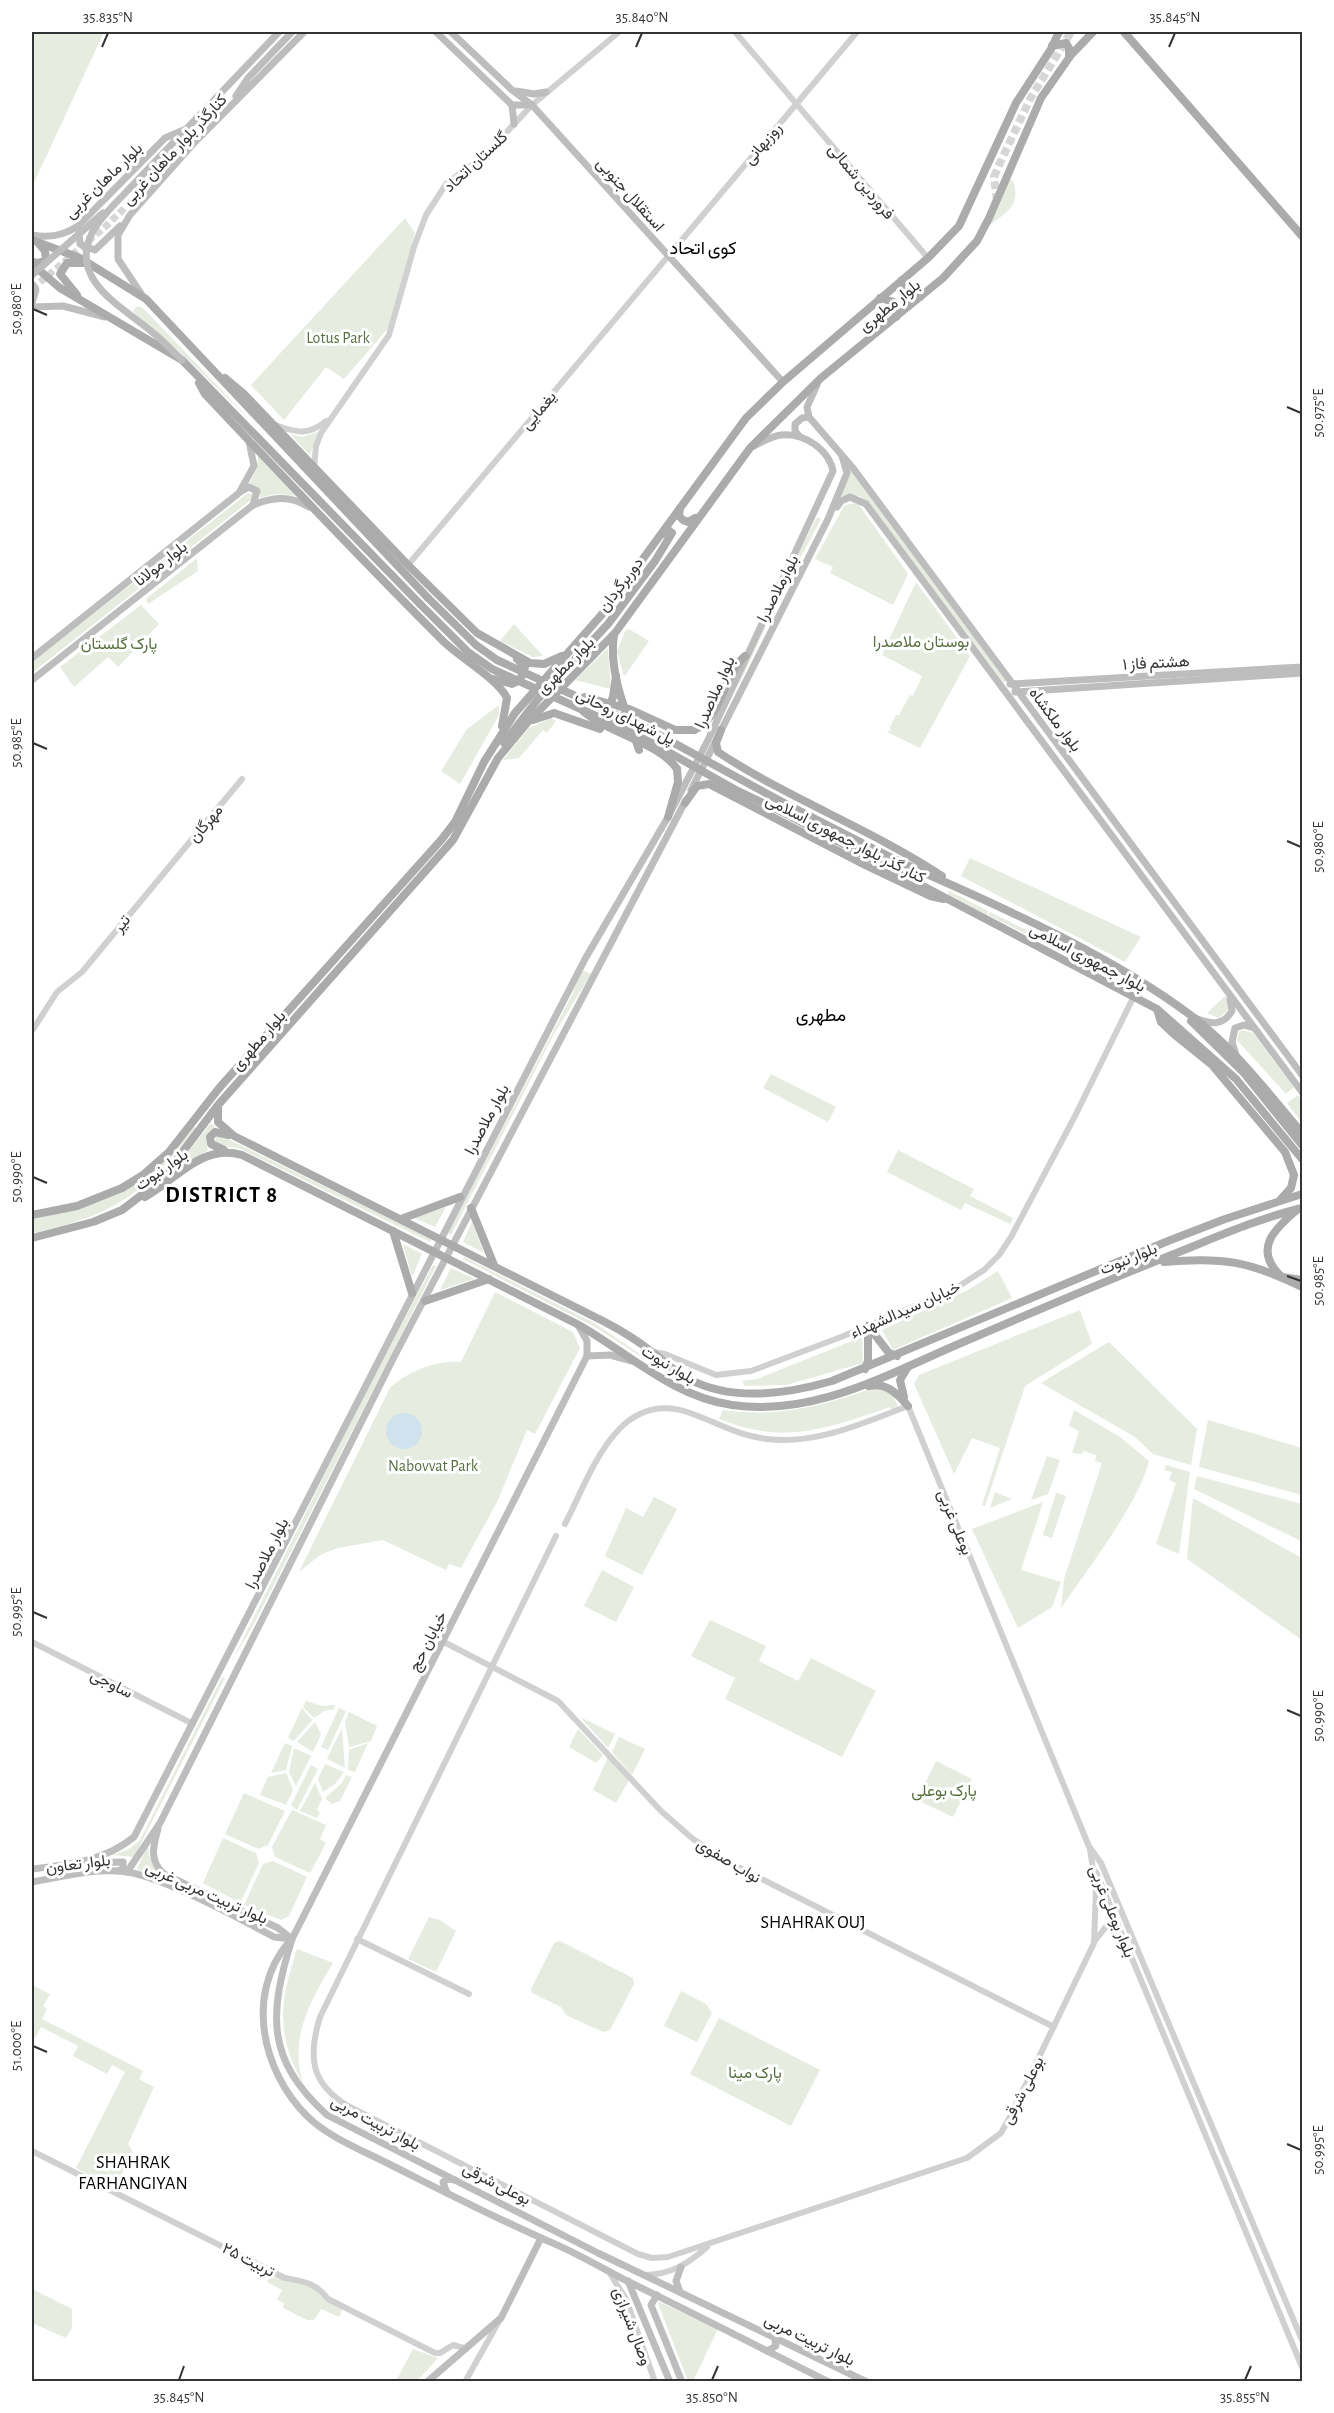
<svg xmlns="http://www.w3.org/2000/svg" width="1334" height="2413" viewBox="0 0 1334 2413" font-family="'Alegreya Sans',Vazirmatn,sans-serif">
<rect width="100%" height="100%" fill="#fff"/>
<g fill="#e6ecdf">
<polygon points="32,32 104,32 32,187"/>
<path d="M 1010,179 L 1013,181 C 1022,207 1005,212 987,228 Z"/>
<polygon points="405,218 415,233 389,327 344,379 326,367 284,420 251,385"/>
<polygon points="137,306 143,308 253,423 179,351 135,315 133,311"/>
<polygon points="318,432 310,455 290,434 302,437"/>
<polygon points="258,454 298,496 276,494 260,498 260,489 250,483 257,468"/>
<polygon points="848,466 1007,681 1003,682 869,503 859,496 841,496"/>
<polygon points="248,493 252,494 252,499 32,673 32,662"/>
<polygon points="854,503 859,505 908,574 893,605 830,573 833,567 815,559 844,506"/>
<polygon points="817,517 821,519 774,608 733,698 766,616"/>
<polygon points="197,558 198,571 148,604 146,599"/>
<polygon points="916,582 970,656 920,748 887,732 891,730 890,727 896,715 899,715 910,695 913,696 922,676 882,655"/>
<polygon points="141,605 159,624 118,667 108,657 74,687 60,667"/>
<polygon points="514,624 543,656 533,657 500,641"/>
<polygon points="629,629 649,641 624,677 617,651 625,631"/>
<polygon points="608,648 611,689 575,680"/>
<polygon points="499,705 499,715 460,784 441,771 467,729"/>
<polygon points="551,718 556,721 547,733 543,730 519,758 503,760 529,728"/>
<polygon points="970,858 1141,937 1125,962 961,876"/>
<polygon points="949,891 988,911 987,915 948,894"/>
<polygon points="990,912 1030,932 1028,935 988,915"/>
<polygon points="582,970 591,974 554,1034 451,1235 448,1233 571,997"/>
<polygon points="1225,996 1229,1001 1227,1011 1219,1018 1207,1013"/>
<polygon points="1243,1030 1253,1033 1294,1087 1286,1094 1237,1040 1239,1032"/>
<polygon points="771,1074 836,1107 828,1122 763,1088"/>
<polygon points="1298,1095 1302,1101 1302,1123 1287,1103"/>
<polygon points="211,1123 214,1126 206,1142 208,1150 166,1180"/>
<path d="M 194,1127 L 196,1128 C 145,1193 114,1216 32,1233 L 32,1220 C 106,1202 145,1190 194,1127 Z"/>
<polygon points="216,1136 222,1136 431,1239 430,1242 241,1149 215,1144"/>
<polygon points="898,1150 974,1189 970,1196 1013,1218 1010,1224 965,1203 961,1210 887,1172"/>
<polygon points="446,1207 435,1227 414,1218"/>
<polygon points="472,1222 484,1253 463,1242"/>
<polygon points="403,1244 422,1254 412,1277"/>
<polygon points="464,1257 596,1324 685,1385 595,1327 463,1259"/>
<polygon points="433,1265 436,1266 254,1624 232,1661 366,1392"/>
<polygon points="451,1268 475,1279 440,1290"/>
<polygon points="998,1271 1012,1298 893,1350 882,1330 966,1291"/>
<path d="M 495,1292 L 573,1332 L 580,1348 L 535,1434 L 527,1430 L 497,1502 L 461,1568 L 449,1564 L 446,1570 L 383,1540 L 338,1548 L 320,1555 L 299,1572 L 390,1388 C 408,1371 437,1360 461,1362 Z"/>
<polygon points="1080,1310 1092,1344 1025,1386 985,1506 982,1505 1000,1448 972,1438 954,1474 914,1384 919,1375"/>
<polygon points="862,1337 863,1363 786,1385 745,1386 742,1381 757,1379"/>
<polygon points="1109,1342 1197,1429 1191,1465 1153,1454 1135,1437 1041,1383"/>
<path d="M 875,1387 L 891,1392 L 898,1406 L 891,1410 L 890,1407 C 827,1429 784,1445 719,1419 L 723,1410 C 777,1418 824,1406 875,1387 Z"/>
<path d="M 1074,1410 L 1120,1437 L 1149,1461 C 1139,1503 1087,1570 1061,1608 L 1064,1579 L 1102,1463 L 1095,1461 L 1096,1455 L 1084,1451 L 1081,1454 L 1072,1453 L 1079,1431 L 1069,1426 Z"/>
<polygon points="1208,1420 1302,1448 1302,1495 1199,1467"/>
<polygon points="1047,1456 1060,1460 1048,1494 1031,1500"/>
<polygon points="1166,1465 1190,1472 1179,1554 1156,1544 1176,1483 1169,1480 1172,1472 1164,1470"/>
<polygon points="1197,1476 1302,1504 1301,1541 1194,1489"/>
<polygon points="995,1492 1012,1499 990,1508"/>
<polygon points="1056,1493 1066,1496 1052,1538 1043,1535"/>
<polygon points="654,1497 677,1509 642,1575 605,1556 626,1508 643,1517"/>
<polygon points="1193,1498 1302,1558 1302,1640 1187,1559"/>
<polygon points="1043,1502 1021,1570 1061,1582 1052,1607 1018,1628 972,1529"/>
<polygon points="602,1570 634,1587 616,1622 584,1606"/>
<polygon points="710,1620 766,1646 759,1661 798,1681 811,1658 876,1691 842,1757 725,1699 735,1678 691,1656"/>
<polygon points="222,1677 225,1678 134,1857 113,1855 129,1849 140,1840"/>
<polygon points="306,1701 322,1706 335,1705 334,1709 324,1711 314,1718 303,1707"/>
<polygon points="302,1708 312,1720 294,1741 288,1738"/>
<polygon points="339,1708 346,1711 328,1750 321,1747"/>
<polygon points="349,1712 377,1726 371,1741 349,1747 345,1722"/>
<polygon points="580,1717 615,1734 608,1748"/>
<polygon points="315,1722 321,1734 313,1752 297,1742"/>
<polygon points="342,1728 345,1768 327,1759"/>
<polygon points="578,1729 603,1755 596,1763 569,1747"/>
<polygon points="619,1737 645,1749 632,1775 612,1752"/>
<polygon points="285,1743 292,1746 286,1770 271,1773"/>
<polygon points="368,1743 355,1772 348,1770 349,1750"/>
<polygon points="294,1748 311,1756 296,1786 289,1772"/>
<polygon points="608,1757 629,1780 616,1803 593,1790"/>
<polygon points="936,1761 972,1779 953,1817 917,1800"/>
<polygon points="325,1764 344,1772 335,1784 323,1792 318,1779"/>
<polygon points="311,1765 318,1769 297,1810 291,1805"/>
<polygon points="286,1773 293,1790 286,1805 260,1795 268,1777"/>
<polygon points="346,1775 352,1777 340,1801 332,1804 325,1798 342,1783"/>
<polygon points="315,1783 322,1799 317,1809 320,1813 317,1818 300,1811"/>
<polygon points="244,1793 285,1811 268,1845 258,1849 225,1834"/>
<polygon points="292,1810 326,1825 320,1839 326,1843 310,1873 275,1857 272,1847"/>
<polygon points="223,1838 256,1853 259,1863 240,1903 203,1883"/>
<path d="M 148,1845 C 151,1877 164,1873 182,1889 L 137,1869 Z"/>
<polygon points="273,1861 307,1877 289,1916 281,1920 244,1905 263,1864"/>
<polygon points="429,1917 440,1920 456,1931 436,1972 408,1959"/>
<polygon points="560,1941 633,1978 634,1984 610,2030 603,2032 566,2015 561,2007 532,1993 531,1989 554,1943"/>
<path d="M 297,1949 L 333,1963 C 310,2001 289,2038 303,2083 C 275,2034 280,2001 297,1949 Z"/>
<polygon points="32,1985 50,1994 43,2006 47,2009 42,2019 143,2071 139,2079 154,2087 128,2144 133,2153 114,2188 76,2168 125,2072 112,2065 107,2074 73,2056 78,2046 41,2027 35,2038 32,2036"/>
<polygon points="681,1991 706,2004 712,2013 697,2042 664,2026"/>
<polygon points="719,2018 820,2070 791,2126 690,2074"/>
<polygon points="272,2274 288,2282 297,2281 321,2292 324,2299 342,2310 339,2317 321,2309 314,2320 307,2320 283,2308 284,2303 277,2300 282,2290 267,2282"/>
<polygon points="32,2289 72,2309 72,2328 66,2338 32,2323"/>
<polygon points="657,2301 718,2329 693,2381 688,2381"/>
<polygon points="413,2349 438,2358 417,2381 396,2381"/>
</g>
<circle fill="#cfe2ee" cx="404" cy="1431" r="18"/>
<g fill="none" stroke-linecap="round" stroke-linejoin="round">
<polyline stroke="#d6d6d6" stroke-width="7" stroke-dasharray="7 3.5" stroke-linecap="butt" points="32,289 105,227 137,196 159,179"/>
<polyline stroke="#d6d6d6" stroke-width="8" stroke-dasharray="8 4" stroke-linecap="butt" points="997,201 994,177 999,165 1030,99 1071,32"/>
<g stroke="#d0d0d0" stroke-width="6">
<polyline points="735,32 928,258"/>
<path d="M 272,424 C 294,432 307,437 326,421"/>
<polyline points="314,468 316,446 321,433 389,335 414,247 426,215 446,184 484,156 532,105 619,32"/>
<polyline points="408,565 857,32"/>
<polyline points="32,1031 57,992 82,972 242,779"/>
<polyline points="653,1352 665,1354 716,1375 751,1371 841,1337 953,1290 984,1270 999,1255 1011,1237 1075,1116 1134,996"/>
<path d="M 556,1536 L 320,2017 C 308,2056 310,2083 348,2106 L 638,2254 L 652,2258 L 668,2257 L 967,2158 L 1001,2133 L 1011,2115 L 1094,1943 L 1096,1889 L 1090,1849 L 908,1406 C 863,1423 816,1445 767,1439 C 739,1436 716,1422 690,1413 C 617,1387 591,1474 565,1524"/>
<polyline points="442,1641 558,1701 661,1811 693,1839 728,1862 1054,2027"/>
<polyline points="32,1642 193,1724"/>
<polyline points="1091,1849 1101,1863 1302,2340"/>
<polyline points="1096,1872 1302,2367"/>
<polyline points="357,1939 469,1994"/>
<polyline points="1094,1942 1115,1915"/>
<path d="M 32,2151 L 285,2278 C 304,2282 315,2282 328,2299 L 435,2353 L 440,2353 L 453,2345 L 464,2348"/>
<polyline points="609,2272 626,2299 655,2382"/>
<path d="M 644,2275 C 670,2275 688,2264 707,2247"/>
<polyline points="465,2382 499,2321"/>
</g>
<g stroke="#bdbdbd" stroke-width="7">
<polyline points="436,32 512,105 532,105"/>
<polyline points="451,32 512,90 532,105 783,382"/>
<polyline points="516,91 534,94 546,92"/>
<polyline points="236,96 248,78 292,32"/>
<polyline points="512,105 514,124"/>
<polyline points="129,189 279,32"/>
<polyline points="79,233 80,244 95,250 120,226"/>
<path d="M 32,235 C 49,238 63,236 78,226 L 165,138 L 186,129"/>
<polyline points="32,284 36,290 32,303"/>
<polyline points="142,295 118,259 118,235 130,215 194,143 304,32"/>
<polyline points="32,307 63,306 105,317"/>
<polyline points="817,385 807,407 809,417 853,468 1302,1075"/>
<polyline points="799,436 795,431 795,424 802,418 809,417"/>
<polyline points="240,492 249,487 257,491 253,505"/>
<polyline points="837,507 841,501 850,497 866,504 1302,1092"/>
<polyline points="32,658 239,493 254,466 249,441"/>
<path d="M 32,680 L 253,505 C 273,497 290,495 309,507"/>
<polyline points="1010,684 1302,667"/>
<polyline points="1015,692 1302,673"/>
<polyline points="691,790 828,519 847,473 842,456"/>
<path d="M 1195,1018 C 1211,1024 1222,1027 1232,1011 L 1230,999"/>
<polyline points="1236,1055 1232,1042 1235,1028 1244,1025 1254,1028"/>
<polyline points="578,1325 587,1341 587,1356"/>
<path d="M 587,1356 L 292,1939 C 269,2013 265,2059 327,2115 L 598,2253 L 867,2382"/>
<polyline points="587,1356 610,1355 632,1361"/>
<path d="M 158,1829 C 153,1846 149,1861 164,1874 L 278,1928 L 292,1939"/>
<polyline points="88,1863 123,1862 123,1869 118,1871"/>
<path d="M 32,1869 C 68,1865 105,1861 134,1837 L 585,959 L 668,817 L 708,740 L 833,471 C 829,450 804,432 781,435 C 772,436 763,441 754,446"/>
<polyline points="127,1872 160,1823 395,1355 686,800"/>
<path d="M 32,1882 C 62,1877 97,1867 127,1872 C 163,1877 241,1919 274,1937 L 292,1939"/>
<path d="M 288,1943 C 245,1995 262,2071 307,2116 C 327,2136 359,2149 385,2162 C 439,2189 493,2217 548,2241 C 575,2252 600,2267 625,2280 C 693,2313 761,2348 829,2382"/>
<polyline points="447,2193 443,2182 448,2179 455,2180"/>
<polyline points="628,2281 670,2382"/>
<polyline points="680,2292 676,2281 681,2267"/>
<polyline points="657,2295 651,2305 682,2382"/>
<polyline points="767,2351 776,2346 774,2335"/>
<polyline points="427,2382 501,2318 541,2238"/>
</g>
<g stroke="#ababab" stroke-width="8">
<polyline points="1124,32 1302,236"/>
<polyline points="1052,46 1066,43 1069,48 1069,57"/>
<polyline points="32,240 80,258 146,299 428,598"/>
<polyline points="32,262 39,263 46,260 45,251 39,244"/>
<polyline points="32,264 60,288 182,360 421,605"/>
<polyline points="902,280 901,290 905,296 920,297"/>
<polyline points="77,295 60,274 67,263 83,263"/>
<polyline points="880,298 894,302 896,317"/>
<polyline points="225,378 243,393 408,565 477,633 530,663 544,664 562,656"/>
<path d="M 199,383 L 205,394 C 283,477 362,560 443,641 C 460,658 498,679 507,698 L 502,726"/>
<polyline points="680,508 679,516 683,520 688,522 695,518"/>
<path d="M 614,635 C 608,673 627,714 639,750"/>
<polyline points="494,679 512,684 520,680 525,667 517,659"/>
<polyline points="533,720 554,713 600,729 613,697 616,676"/>
<path d="M 694,730 C 723,717 722,676 745,656"/>
<path d="M 721,730 L 716,743 L 718,752 C 789,799 871,829 942,876"/>
<polyline points="504,743 538,699 608,624 655,561 672,533 668,530 661,535"/>
<polyline points="685,803 697,786 709,784 865,865 930,896 944,899"/>
<path d="M 786,804 C 830,826 875,851 920,871 C 1011,911 1115,958 1193,1017 C 1236,1050 1268,1093 1302,1133"/>
<polyline points="782,812 1157,1009 1236,1079 1302,1159"/>
<polyline points="668,817 678,782 677,769"/>
<polyline points="1157,1009 1161,1022 1176,1036 1212,1065 1285,1152 1294,1175 1291,1188 1281,1199"/>
<polyline points="1191,1021 1244,1073 1302,1145"/>
<path d="M 218,1107 L 218,1122 L 234,1136 L 605,1322 C 622,1331 637,1340 652,1352 C 664,1361 675,1372 689,1379 C 732,1402 787,1394 832,1381 L 1168,1241 L 1225,1219 L 1302,1194"/>
<polyline points="224,1150 211,1144 210,1137 215,1132 229,1135"/>
<path d="M 145,1197 C 176,1180 202,1143 242,1155 L 577,1324 C 627,1352 673,1397 732,1405 C 814,1417 888,1374 961,1343 C 1033,1312 1105,1281 1179,1252 C 1219,1236 1260,1218 1302,1208"/>
<polyline points="471,1208 494,1265"/>
<polyline points="32,1215 77,1206 122,1188 143,1175 169,1152 220,1087 442,839 455,822 484,762 515,713 604,612 746,418 783,382 928,258 959,226 1016,103 1051,49 1059,32"/>
<polyline points="401,1219 460,1197"/>
<polyline points="393,1231 412,1293"/>
<polyline points="32,1238 93,1222 122,1210 152,1187 175,1162 218,1105 453,840 498,758 527,723 615,633 750,448 821,378 943,278 977,241 989,218 1041,98 1071,55 1093,32"/>
<path d="M 1164,1262 C 1223,1257 1249,1261 1302,1287"/>
<polyline points="425,1301 489,1279"/>
<polyline points="868,1326 889,1353 897,1356"/>
<polyline points="865,1369 868,1361 868,1326"/>
<path d="M 869,1386 C 886,1382 898,1394 908,1406"/>
<polyline points="904,1397 900,1380 908,1367"/>
</g>
<g stroke="#bdbdbd" stroke-width="7">
<path d="M 129,189 C 117,202 102,215 93,231 C 67,279 121,306 152,332 C 162,340 172,350 182,360"/>
<polyline points="32,275 103,213"/>
</g>
<g stroke="#ababab" stroke-width="8">
<polyline points="428,598 476,645 497,660 650,730 786,804"/>
<polyline points="421,605 468,652 492,669 636,734 736,790 782,812"/>
<polyline points="585,697 629,709 675,730 694,730"/>
<path d="M 583,711 C 608,733 660,743 677,769"/>
<path d="M 1298,1209 C 1274,1229 1252,1250 1282,1277 L 1302,1280"/>
</g>
</g>
<path fill="none" stroke="#333" stroke-width="2" d="M 102,47 L 108,33M 636,47 L 642,33M 1169,47 L 1175,33M 33,309 L 47,315M 1287,407 L 1301,413M 33,743 L 47,749M 1287,841 L 1301,847M 33,1177 L 47,1183M 1287,1276 L 1301,1281M 33,1612 L 47,1618M 1287,1710 L 1301,1716M 33,2046 L 47,2052M 1287,2144 L 1301,2150M 179,2380 L 184,2366M 712,2380 L 718,2366M 1245,2380 L 1251,2366"/>
<g text-anchor="middle" stroke-width="6" stroke-linejoin="round" paint-order="stroke">
<g font-size="16" fill="#333" stroke="#fff">
<text transform="translate(762 143) rotate(-50)" y="6">روزبهانی</text>
<text transform="translate(174 149) rotate(-47)" y="6">کنارگذر بلوار ماهان غربی</text>
<text transform="translate(475 161) rotate(-43)" y="6">گلستان اتحاد</text>
<text transform="translate(103 180) rotate(-44)" y="6">بلوار ماهان غربی</text>
<text transform="translate(862 181) rotate(50)" y="6">فروردین شمالی</text>
<text transform="translate(631 194) rotate(48)" y="6">استقلال جنوبی</text>
<text transform="translate(889 305) rotate(-39)" y="6">بلوار مطهری</text>
<text transform="translate(538 410) rotate(-50)" y="6">یغمایی</text>
<text transform="translate(160 563) rotate(-38)" y="6">بلوار مولانا</text>
<text transform="translate(620 584) rotate(-53)" y="6">دوربرگردان</text>
<text transform="translate(777 588) rotate(-63)" y="6">بلوارملاصدرا</text>
<text transform="translate(1156 662) rotate(-3)" y="6">هشتم فاز ۱</text>
<text transform="translate(565 665) rotate(-45)" y="6">بلوار مطهری</text>
<text transform="translate(714 692) rotate(-66)" y="6">بلوار ملاصدرا</text>
<text transform="translate(626 716) rotate(26)" y="6">پل شهدای روحانی</text>
<text transform="translate(1056 719) rotate(53)" y="6">بلوار ملکشاه</text>
<text transform="translate(205 823) rotate(-50)" y="6">مهرگان</text>
<text transform="translate(846 838) rotate(27)" y="6">کنار گذر بلوار جمهوری اسلامی</text>
<text transform="translate(121 923) rotate(-52)" y="6">تیر</text>
<text transform="translate(1088 957) rotate(28)" y="6">بلوار جمهوری اسلامی</text>
<text transform="translate(258 1040) rotate(-49)" y="6">بلوار مطهری</text>
<text transform="translate(486 1119) rotate(-62)" y="6">بلوار ملاصدرا</text>
<text transform="translate(161 1169) rotate(-35)" y="6">بلوار نبوت</text>
<text transform="translate(1128 1258) rotate(-22)" y="6">بلوار نبوت</text>
<text transform="translate(905 1309) rotate(-24)" y="6">خیابان سیدالشهداء</text>
<text transform="translate(669 1364) rotate(31)" y="6">بلوار نبوت</text>
<text transform="translate(956 1522) rotate(68)" y="6">بوعلی غربی</text>
<text transform="translate(266 1553) rotate(-63)" y="6">بلوار ملاصدرا</text>
<text transform="translate(427 1641) rotate(-63)" y="6">خیابان حج</text>
<text transform="translate(112 1683) rotate(27)" y="6">ساوجی</text>
<text transform="translate(729 1860) rotate(31)" y="6">نواب صفوی</text>
<text transform="translate(78 1863) rotate(-7)" y="6">بلوار تعاون</text>
<text transform="translate(207 1892) rotate(24)" y="6">بلوار تربیت مربی غربی</text>
<text transform="translate(1113 1911) rotate(68)" y="6">بلوار بوعلی غربی</text>
<text transform="translate(1022 2090) rotate(-63)" y="6">بوعلی شرقی</text>
<text transform="translate(376 2122) rotate(28)" y="6">بلوار تربیت مربی</text>
<text transform="translate(497 2183) rotate(27)" y="6">بوعلی شرقی</text>
<text transform="translate(249 2259) rotate(27)" y="6">تربیت ۲۵</text>
<text transform="translate(633 2326) rotate(69)" y="6">وصال شیرازی</text>
<text transform="translate(810 2339) rotate(26)" y="6">بلوار تربیت مربی</text>
</g>
<g font-size="16" fill="#56703f" stroke="#fff">
<text x="338" y="343">Lotus Park</text>
<text x="921" y="647">بوستان ملاصدرا</text>
<text x="119" y="649">پارک گلستان</text>
<text x="433" y="1471">Nabovvat Park</text>
<text x="944" y="1796">پارک بوعلی</text>
<text x="755" y="2078">پارک مینا</text>
</g>
<g font-size="18" fill="#000" stroke="#fff">
<text x="703" y="254">کوی اتحاد</text>
<text x="821" y="1021">مطهری</text>
<text x="813" y="1928">SHAHRAK OUJ</text>
<text x="133" y="2168">SHAHRAK<tspan x="133" dy="21">FARHANGIYAN</tspan></text>
</g>
<g font-size="22" font-weight="bold" letter-spacing="1.5" fill="#000" stroke="#fff">
<text x="222" y="1202">DISTRICT 8</text>
</g>
</g>
<rect width="1334" height="2413" fill="none" stroke="#ffffff" stroke-width="66"/>
<rect x="33" y="33" width="1268" height="2347" fill="none" stroke="#333" stroke-width="2"/>
<g font-size="15" text-anchor="middle" fill="#333">
<text x="108" y="22">35.835°N</text>
<text x="642" y="22">35.840°N</text>
<text x="1175" y="22">35.845°N</text>
<text transform="translate(16 309) rotate(-90)" y="5">50.980°E</text>
<text transform="translate(1318 413) rotate(-90)" y="5">50.975°E</text>
<text transform="translate(16 743) rotate(-90)" y="5">50.985°E</text>
<text transform="translate(1318 847) rotate(-90)" y="5">50.980°E</text>
<text transform="translate(16 1177) rotate(-90)" y="5">50.990°E</text>
<text transform="translate(1318 1281) rotate(-90)" y="5">50.985°E</text>
<text transform="translate(16 1612) rotate(-90)" y="5">50.995°E</text>
<text transform="translate(1318 1716) rotate(-90)" y="5">50.990°E</text>
<text transform="translate(16 2046) rotate(-90)" y="5">51.000°E</text>
<text transform="translate(1318 2150) rotate(-90)" y="5">50.995°E</text>
<text x="179" y="2402">35.845°N</text>
<text x="712" y="2402">35.850°N</text>
<text x="1245" y="2402">35.855°N</text>
</g>
</svg>
